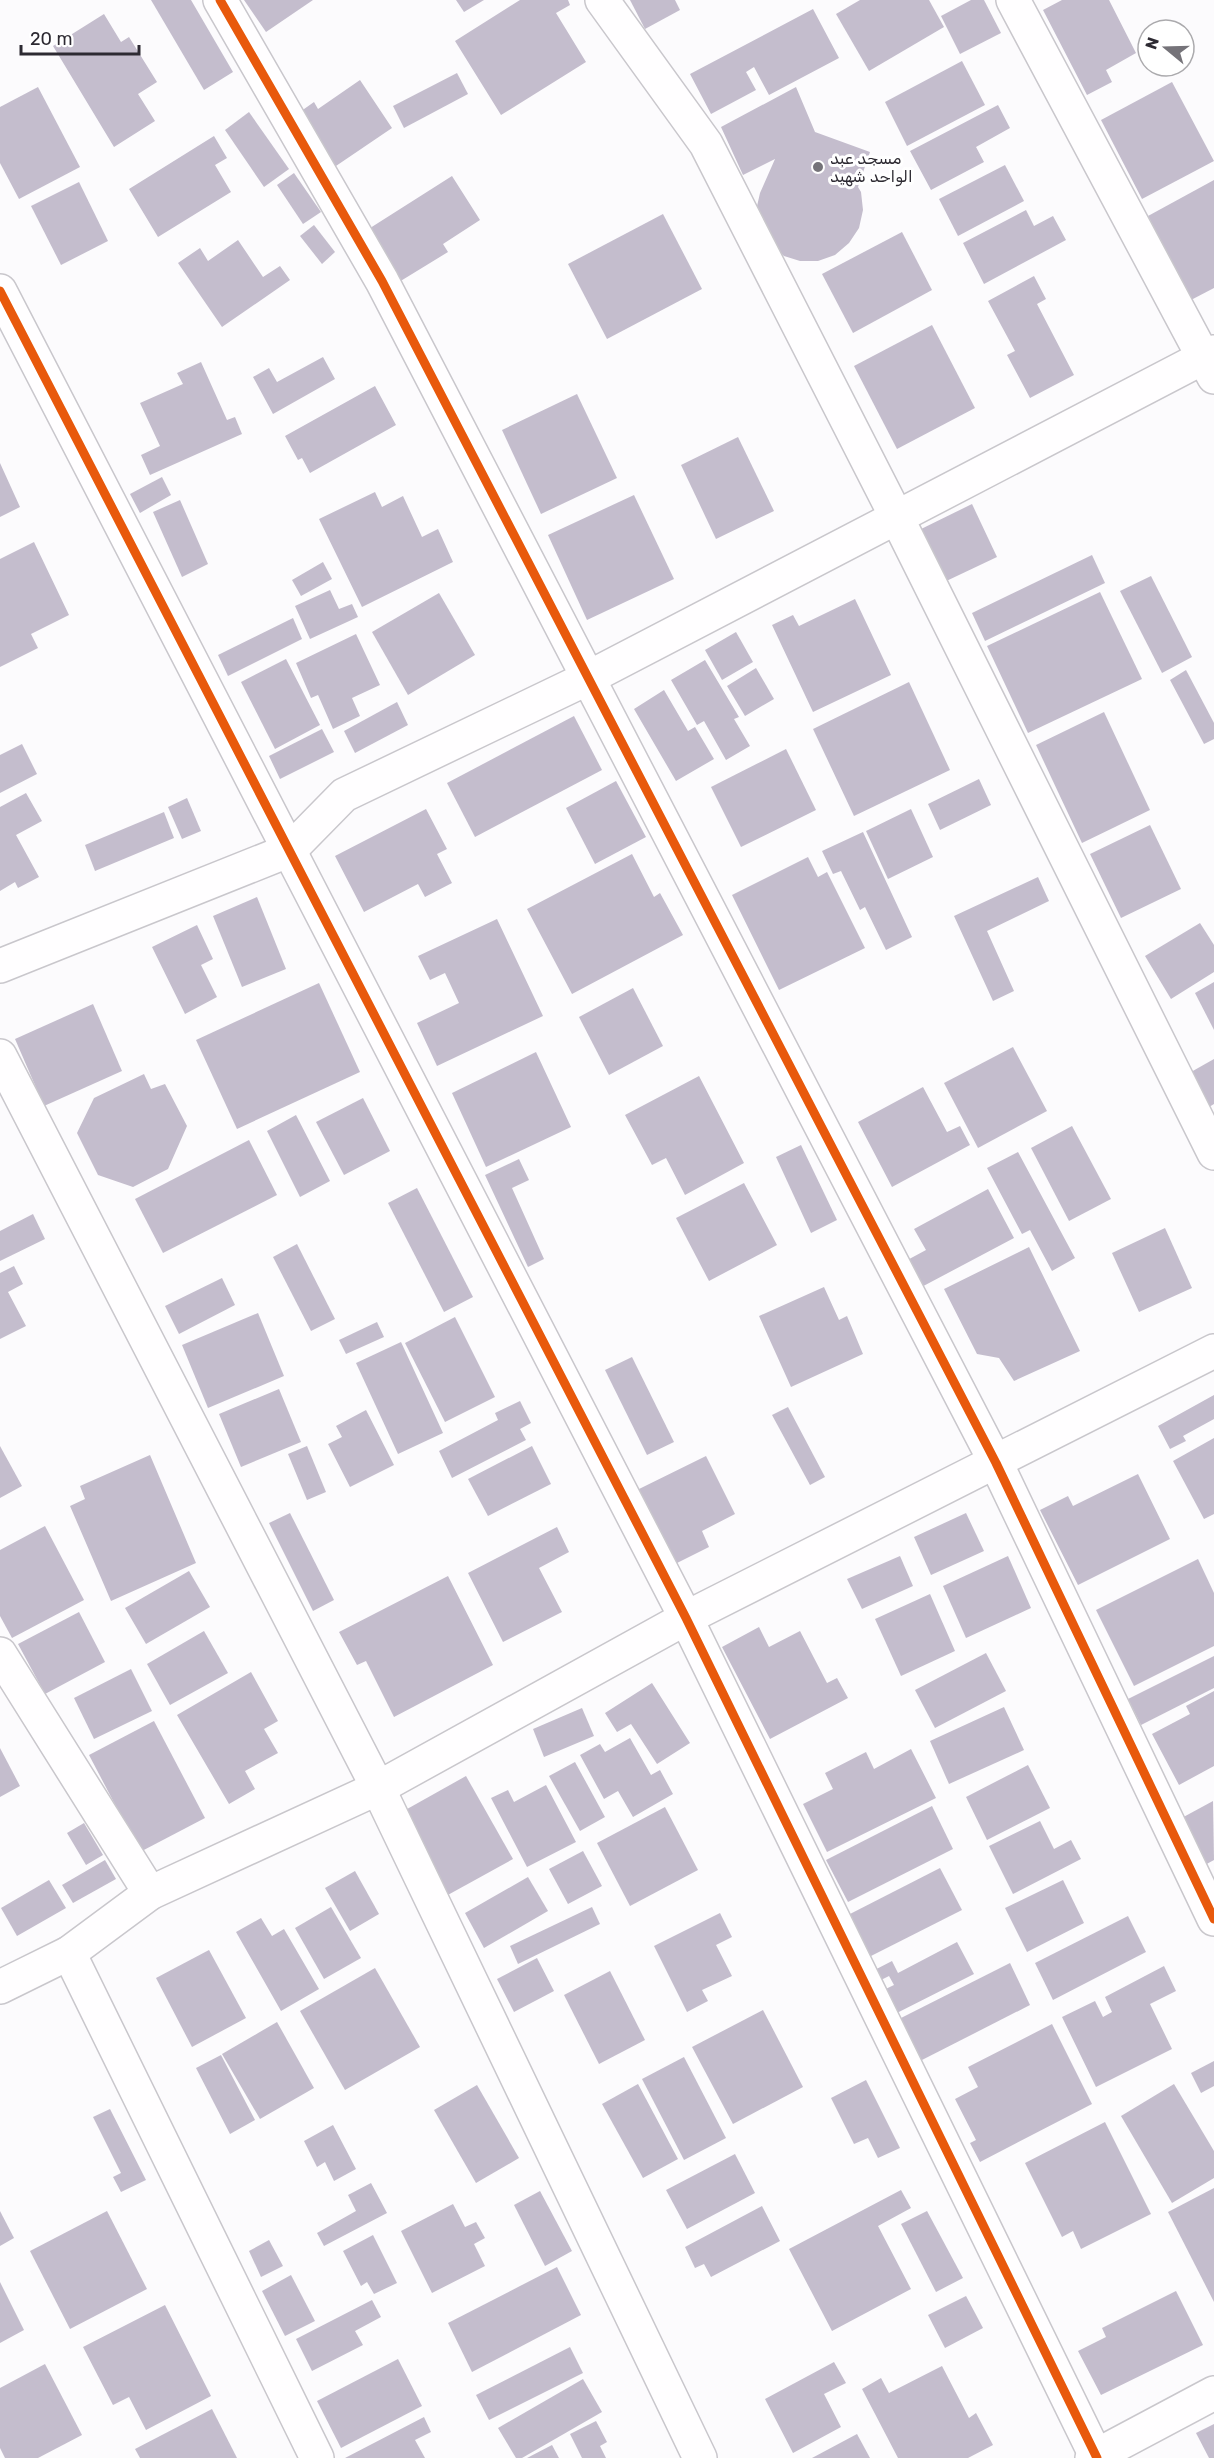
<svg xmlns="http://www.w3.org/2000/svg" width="1214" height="2458" viewBox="0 0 1214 2458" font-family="Rubik,'Noto Naskh Arabic',sans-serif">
<rect width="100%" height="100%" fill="#fcfbfd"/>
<g fill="#c4bdcd">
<polygon points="151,0 191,0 233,72 204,90"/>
<polygon points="244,0 313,0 266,32"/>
<polygon points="456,0 484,0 464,12"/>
<polygon points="520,0 568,0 570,5 556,13 586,62 501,115 455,41"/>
<polygon points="630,0 675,0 680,10 645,29"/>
<polygon points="860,0 929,0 944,27 869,71 836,14"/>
<polygon points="971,0 984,0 1001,33 960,54 941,16"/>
<polygon points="1062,0 1109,0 1136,53 1106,70 1112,82 1087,95 1043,10"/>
<polygon points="813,9 839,58 769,95 754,67 746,72 756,90 711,114 690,74"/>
<polygon points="104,14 121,42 129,37 157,82 138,94 155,121 114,147 53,46"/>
<polygon points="962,61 985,105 907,146 885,102"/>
<polygon points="457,73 468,94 404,128 393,106"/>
<polygon points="360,80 392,128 333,168 297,114 314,102 318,109"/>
<polygon points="1172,82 1214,161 1142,199 1101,120"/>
<polygon points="38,87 80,167 19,199 0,163 0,107"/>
<polygon points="796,87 815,132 870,152 858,187 861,192 863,210 859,228 849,243 835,255 818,261 800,261 784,256 771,245 755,215 760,193 775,159 743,175 721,127"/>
<polygon points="998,105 1010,128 976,147 984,162 931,190 910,151"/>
<polygon points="249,112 289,169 264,187 225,130"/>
<polygon points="214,136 227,158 215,165 231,192 158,237 129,189"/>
<polygon points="1005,165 1024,201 958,236 939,199"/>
<polygon points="294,173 321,212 303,224 277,185"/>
<polygon points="452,176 480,220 443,244 448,252 399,282 367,230"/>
<polygon points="1214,180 1214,288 1191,300 1148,216"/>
<polygon points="79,182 108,241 61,265 31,206"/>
<polygon points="1026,210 1034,226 1053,216 1066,240 984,284 963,243"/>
<polygon points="663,214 702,289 607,339 568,264"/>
<polygon points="314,225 335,252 322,264 300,236"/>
<polygon points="902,232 932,290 853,333 822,274"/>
<polygon points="238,240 263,277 280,266 290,280 222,327 178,263 200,248 208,261"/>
<polygon points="1034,276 1046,299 1037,304 1074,375 1030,398 1007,355 1015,351 988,301"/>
<polygon points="932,325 975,408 897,449 854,366"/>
<polygon points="323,357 335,379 273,414 253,377 269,368 277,382"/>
<polygon points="201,362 227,420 235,417 242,434 150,475 141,455 160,446 140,403 183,384 177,373"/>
<polygon points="375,386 396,425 310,473 302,458 298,460 285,436"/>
<polygon points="577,394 617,478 541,514 502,430"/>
<polygon points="738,437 774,511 716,539 681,465"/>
<polygon points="0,463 20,507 0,517"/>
<polygon points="162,477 171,495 140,513 130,494"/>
<polygon points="375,492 382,507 403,496 422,537 438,529 453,562 362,607 319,519"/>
<polygon points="634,495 674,579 587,620 548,535"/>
<polygon points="180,500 208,564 182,577 153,512"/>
<polygon points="972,504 997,557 940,584 915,532"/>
<polygon points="34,542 69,615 31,634 38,648 0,667 0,559"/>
<polygon points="1092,555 1105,583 985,641 972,613"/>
<polygon points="323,562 332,579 301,596 292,580"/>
<polygon points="1151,576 1192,657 1162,673 1120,591"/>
<polygon points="330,590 339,609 352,604 358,617 310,639 295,606"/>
<polygon points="1100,592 1142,679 1028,733 987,646"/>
<polygon points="439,593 475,655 408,695 372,632"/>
<polygon points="855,599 891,675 813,712 772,625 793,615 799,626"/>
<polygon points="293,618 302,639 228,676 218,655"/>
<polygon points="736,632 753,662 722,680 705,650"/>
<polygon points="356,634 380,685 352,698 360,716 333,729 318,695 311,698 296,663"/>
<polygon points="286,659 320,725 275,749 241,682"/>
<polygon points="705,660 739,717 734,719 750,746 726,760 704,721 697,725 671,680"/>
<polygon points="756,668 774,699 745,716 727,686"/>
<polygon points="1186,670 1214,723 1214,739 1204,744 1170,680"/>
<polygon points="909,682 950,770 854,816 813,729"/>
<polygon points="664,690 688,731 695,727 714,759 676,781 634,709"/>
<polygon points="397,702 408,725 355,753 344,731"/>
<polygon points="1104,712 1150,810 1082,843 1036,745"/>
<polygon points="574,716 602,770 475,837 447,783"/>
<polygon points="322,729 334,752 280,779 269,756"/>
<polygon points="22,744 37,774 0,793 0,755"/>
<polygon points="786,749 816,810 741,847 711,787"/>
<polygon points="979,779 991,805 940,830 928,804"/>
<polygon points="616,781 646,837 595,864 566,808"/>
<polygon points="26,793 42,821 16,835 39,877 18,888 15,882 0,891 0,807"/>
<polygon points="187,798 201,831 182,839 168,807"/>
<polygon points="426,809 447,849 437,854 452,883 425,897 418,884 364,912 335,856"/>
<polygon points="911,809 933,857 888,879 866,831"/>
<polygon points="164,812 174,838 95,871 85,845"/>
<polygon points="1150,825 1181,889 1121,918 1090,854"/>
<polygon points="863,832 912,937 886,950 865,907 860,910 841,871 833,874 822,851"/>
<polygon points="632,854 654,897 660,893 683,935 572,994 527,909"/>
<polygon points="808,857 818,877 827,872 865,948 779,990 732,895"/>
<polygon points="1038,877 1049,901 987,931 1014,991 993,1001 954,916"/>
<polygon points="257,897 286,969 242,987 213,916"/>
<polygon points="497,919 543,1016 437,1066 417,1023 459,1003 445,973 430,980 418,956"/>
<polygon points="1200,923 1214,945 1214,972 1171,999 1145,956"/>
<polygon points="197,925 213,959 201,965 217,997 185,1014 152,947"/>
<polygon points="1214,982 1214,1030 1195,993"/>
<polygon points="319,983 360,1072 237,1129 196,1040"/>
<polygon points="633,988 663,1046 609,1075 579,1017"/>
<polygon points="93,1004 122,1071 44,1106 15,1039"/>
<polygon points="1013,1047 1047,1111 978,1148 944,1083"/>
<polygon points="536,1052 571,1127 486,1167 452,1093"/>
<polygon points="1214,1059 1214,1104 1209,1107 1191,1072"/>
<polygon points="144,1074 151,1089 165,1084 187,1126 168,1169 133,1187 98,1175 77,1133 94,1098"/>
<polygon points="699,1076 744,1163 685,1195 666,1158 652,1165 625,1115"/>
<polygon points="923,1087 947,1132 960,1126 970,1145 892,1187 858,1122"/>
<polygon points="363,1098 390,1151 344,1175 316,1122"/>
<polygon points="296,1115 330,1181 300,1197 267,1131"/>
<polygon points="1072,1126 1111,1199 1069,1221 1031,1148"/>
<polygon points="249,1140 277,1195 163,1253 135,1199"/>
<polygon points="801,1145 837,1220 811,1233 776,1157"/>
<polygon points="1018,1152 1075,1258 1052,1271 1030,1230 1022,1234 987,1168"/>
<polygon points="519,1159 529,1180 512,1188 544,1259 528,1267 485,1175"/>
<polygon points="744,1183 777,1245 709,1281 676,1218"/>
<polygon points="417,1188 473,1297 444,1312 388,1203"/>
<polygon points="988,1189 1014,1238 914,1291 900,1264 926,1250 914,1229"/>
<polygon points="33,1214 45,1239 0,1261 0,1231"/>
<polygon points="1165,1228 1192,1288 1139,1312 1112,1253"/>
<polygon points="297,1244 335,1319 311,1331 273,1257"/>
<polygon points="1029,1247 1080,1351 1014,1381 999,1358 977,1354 944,1289"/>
<polygon points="14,1266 23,1284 8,1292 26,1326 0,1339 0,1273"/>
<polygon points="222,1278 235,1305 179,1334 165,1306"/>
<polygon points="824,1287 839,1320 847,1316 863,1354 791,1387 759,1316"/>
<polygon points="258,1313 284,1376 208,1408 182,1345"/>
<polygon points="455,1317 495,1397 445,1422 405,1343"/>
<polygon points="377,1322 384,1337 346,1354 339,1340"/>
<polygon points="401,1342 443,1433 398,1454 356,1363"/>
<polygon points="632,1357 674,1442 647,1455 605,1370"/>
<polygon points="279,1389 301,1442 241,1467 219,1414"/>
<polygon points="1214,1395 1214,1419 1183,1436 1186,1441 1170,1449 1158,1426"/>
<polygon points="520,1401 531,1423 520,1429 526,1440 452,1478 439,1451 498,1420 495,1413"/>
<polygon points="788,1407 825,1477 810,1485 772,1415"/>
<polygon points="366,1410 394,1465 350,1487 328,1444 342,1437 336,1426"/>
<polygon points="1214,1438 1214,1514 1204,1519 1173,1461"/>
<polygon points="0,1446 22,1486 0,1498"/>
<polygon points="307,1446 326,1492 307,1500 288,1454"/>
<polygon points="532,1446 551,1484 488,1516 468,1479"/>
<polygon points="150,1455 196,1563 111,1601 70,1506 85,1499 80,1486"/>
<polygon points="706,1456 735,1514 702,1531 709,1547 673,1565 637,1490"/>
<polygon points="1138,1474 1170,1539 1078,1585 1040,1510 1068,1496 1073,1506"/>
<polygon points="290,1513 334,1600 313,1611 269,1523"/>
<polygon points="966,1513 984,1551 931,1575 914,1537"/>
<polygon points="45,1526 84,1600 12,1638 0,1616 0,1550"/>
<polygon points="557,1527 569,1552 539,1568 562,1612 503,1642 468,1573"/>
<polygon points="900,1556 913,1586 862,1609 847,1579"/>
<polygon points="1008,1556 1031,1608 966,1638 943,1586"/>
<polygon points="1198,1559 1214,1593 1214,1646 1134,1686 1096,1610"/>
<polygon points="189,1571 210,1607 146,1644 125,1608"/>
<polygon points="448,1576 493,1665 394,1717 366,1661 357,1665 339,1632"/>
<polygon points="930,1594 955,1651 901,1676 875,1619"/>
<polygon points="79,1612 105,1662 45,1694 18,1644"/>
<polygon points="759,1627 769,1647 800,1631 827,1683 837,1678 848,1698 770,1739 722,1647"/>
<polygon points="204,1631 228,1673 170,1705 147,1664"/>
<polygon points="986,1653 1006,1691 935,1728 915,1690"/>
<polygon points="1214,1656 1214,1688 1141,1725 1128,1699"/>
<polygon points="131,1669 152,1711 94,1739 74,1698"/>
<polygon points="251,1672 278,1721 264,1729 278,1753 245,1771 255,1789 229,1804 177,1715"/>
<polygon points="652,1683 690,1743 657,1764 631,1724 617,1732 605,1713"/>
<polygon points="1214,1691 1214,1766 1179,1785 1152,1734 1190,1714 1186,1706"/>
<polygon points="1004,1707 1024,1750 949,1784 930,1741"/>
<polygon points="582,1708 594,1736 544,1757 533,1729"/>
<polygon points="154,1721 205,1818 140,1852 89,1755"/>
<polygon points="630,1738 651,1775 660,1770 673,1794 633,1817 618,1791 604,1799 580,1755 600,1744 605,1752"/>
<polygon points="0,1748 20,1786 0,1797"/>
<polygon points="911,1749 936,1798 827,1852 803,1804 833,1789 825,1773 866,1752 874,1769"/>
<polygon points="575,1762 605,1817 580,1831 549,1776"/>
<polygon points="1028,1765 1050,1808 987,1840 966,1797"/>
<polygon points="466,1776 513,1859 446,1896 400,1813"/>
<polygon points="546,1785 576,1842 527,1867 491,1798 508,1790 514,1802"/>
<polygon points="1213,1801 1214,1860 1203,1866 1178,1820"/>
<polygon points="932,1806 953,1849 848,1902 826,1860"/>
<polygon points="665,1807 698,1870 630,1906 597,1843"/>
<polygon points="1040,1821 1054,1849 1071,1840 1081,1859 1013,1894 989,1846"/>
<polygon points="84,1823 103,1855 86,1865 67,1833"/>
<polygon points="583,1851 602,1886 568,1904 549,1869"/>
<polygon points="105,1860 116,1879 73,1903 62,1885"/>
<polygon points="940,1868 962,1910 869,1957 848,1915"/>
<polygon points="355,1871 379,1914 350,1931 325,1888"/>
<polygon points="528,1877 548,1911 484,1948 465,1913"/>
<polygon points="49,1880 66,1908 17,1936 1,1908"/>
<polygon points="1063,1880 1084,1923 1027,1952 1005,1908"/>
<polygon points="331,1907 361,1958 324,1979 295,1928"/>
<polygon points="592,1907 600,1924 518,1964 510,1946"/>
<polygon points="720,1913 732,1937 716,1945 732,1976 702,1990 708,2001 687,2012 654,1946"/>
<polygon points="1128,1916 1146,1952 1053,2000 1035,1963"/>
<polygon points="261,1918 272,1936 284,1929 319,1989 281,2011 236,1932"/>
<polygon points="957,1942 974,1974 885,2019 873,1995 894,1985 889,1976 869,1986 863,1976 892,1961 898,1973"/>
<polygon points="209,1950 246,2018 192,2047 156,1978"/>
<polygon points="537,1958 554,1991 514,2012 497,1979"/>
<polygon points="1010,1963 1030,2005 920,2061 899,2019"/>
<polygon points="1164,1966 1176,1991 1150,2004 1172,2049 1096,2087 1062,2017 1095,2001 1103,2017 1112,2012 1105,1997"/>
<polygon points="375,1968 420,2047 345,2090 300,2011"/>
<polygon points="610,1971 645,2040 599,2064 564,1995"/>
<polygon points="763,2010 803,2087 733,2124 692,2047"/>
<polygon points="277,2022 314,2088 260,2119 222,2054"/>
<polygon points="1052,2024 1092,2104 980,2162 970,2143 976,2140 955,2099 978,2087 968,2067"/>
<polygon points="221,2055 255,2120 230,2134 196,2068"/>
<polygon points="684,2057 726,2138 684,2160 642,2079"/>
<polygon points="1214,2061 1214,2086 1201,2093 1191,2073"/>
<polygon points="866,2080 900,2148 878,2158 868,2138 854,2144 831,2098"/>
<polygon points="638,2084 678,2159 643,2178 602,2104"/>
<polygon points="1174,2084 1214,2151 1214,2178 1172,2203 1121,2116"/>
<polygon points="477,2085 519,2158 476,2183 434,2110"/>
<polygon points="110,2109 146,2180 121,2192 113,2177 121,2173 93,2117"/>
<polygon points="1105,2122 1151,2214 1081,2249 1073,2231 1062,2237 1025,2163"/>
<polygon points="333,2125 356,2169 334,2181 325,2162 317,2167 304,2141"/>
<polygon points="735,2154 755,2193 687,2229 666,2190"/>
<polygon points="371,2183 387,2213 324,2246 317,2233 356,2211 348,2195"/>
<polygon points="1214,2188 1214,2302 1168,2212"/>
<polygon points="901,2190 911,2208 878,2226 911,2289 832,2331 789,2249"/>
<polygon points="540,2191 572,2251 545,2266 514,2205"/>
<polygon points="453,2204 465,2227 476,2222 485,2238 474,2244 485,2266 432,2293 401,2231"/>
<polygon points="762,2206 780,2241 711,2277 704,2264 695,2268 685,2247"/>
<polygon points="0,2211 14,2238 0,2246"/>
<polygon points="107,2211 147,2289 70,2329 30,2251"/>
<polygon points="927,2211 963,2278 936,2292 901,2224"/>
<polygon points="373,2235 397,2283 374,2294 367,2282 361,2286 343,2251"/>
<polygon points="269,2240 283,2266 261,2277 249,2251"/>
<polygon points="557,2267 581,2315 472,2372 448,2323"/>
<polygon points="291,2275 315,2321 285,2336 262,2291"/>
<polygon points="0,2282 24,2330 0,2343"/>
<polygon points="1176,2291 1203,2345 1101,2395 1078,2351 1106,2337 1102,2328"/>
<polygon points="966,2296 983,2328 945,2348 928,2315"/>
<polygon points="372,2300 381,2317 355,2331 363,2345 312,2371 296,2339"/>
<polygon points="165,2305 211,2396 146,2430 129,2397 113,2405 83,2347"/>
<polygon points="570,2347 583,2373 489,2420 476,2395"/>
<polygon points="398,2359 422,2406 341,2448 317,2401"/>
<polygon points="834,2362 846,2383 824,2394 841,2427 793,2453 765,2399"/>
<polygon points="45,2364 82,2435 38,2458 5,2458 0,2448 0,2388"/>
<polygon points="942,2366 969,2418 976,2413 993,2445 968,2458 898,2458 862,2389 881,2378 889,2393"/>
<polygon points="583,2379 602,2412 522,2458 516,2458 498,2428"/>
<polygon points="212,2409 237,2458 140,2458 135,2449"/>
<polygon points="424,2417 431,2432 415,2440 425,2458 345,2458"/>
<polygon points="596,2421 607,2442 600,2446 606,2458 582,2458 570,2434"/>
<polygon points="1214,2424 1214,2458 1209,2458 1196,2433"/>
<polygon points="857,2434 870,2458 812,2458"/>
<polygon points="552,2445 559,2458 527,2458"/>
</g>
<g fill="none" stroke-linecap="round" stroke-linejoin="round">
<g stroke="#c9c7cc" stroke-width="36">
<g id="minor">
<polyline points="220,0 382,281 996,1463 1214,1919"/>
<polyline points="602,0 706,144 897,518 1214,1153"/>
<polyline points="1013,0 1214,377"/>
<polyline points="0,291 686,1618 1097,2458"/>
<polyline points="0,966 290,850 344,795 588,678 1214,352"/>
<polyline points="0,1056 378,1788 700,2458"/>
<polyline points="0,1654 150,1893"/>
<polyline points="69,1953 317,2458"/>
<polyline points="0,1987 69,1953 150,1893 378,1788 686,1618 1214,1351"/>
<polyline points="1092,2458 1214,2393"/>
</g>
</g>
<use href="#minor" stroke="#fffeff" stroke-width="33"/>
<g stroke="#fff" stroke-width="13">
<g id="cycleway">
<polyline points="220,0 382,281 996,1463 1214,1919"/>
<polyline points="0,291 686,1618 1097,2458"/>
</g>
</g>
<use href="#cycleway" stroke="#e8590c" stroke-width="9"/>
</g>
<circle fill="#757379" stroke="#fff" stroke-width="2" cx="818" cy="167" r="6"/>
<g text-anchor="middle" stroke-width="6" stroke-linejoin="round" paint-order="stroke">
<g font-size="16" fill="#2d2a32" stroke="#fff" text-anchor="start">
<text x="830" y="164">مسجد عبد<tspan x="830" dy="18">الواحد شهید</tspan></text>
</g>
</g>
<g transform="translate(1166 48) rotate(289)"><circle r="28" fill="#ffffff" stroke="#abaaad" stroke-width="1.5"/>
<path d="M0-4.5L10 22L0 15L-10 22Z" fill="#757379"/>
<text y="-9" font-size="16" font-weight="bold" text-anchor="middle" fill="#2d2a32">N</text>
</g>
<path d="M21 45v9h118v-9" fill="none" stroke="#2d2a32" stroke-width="3"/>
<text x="30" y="45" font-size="18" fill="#2d2a32" stroke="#ffffff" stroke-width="4.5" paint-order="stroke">20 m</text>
</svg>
